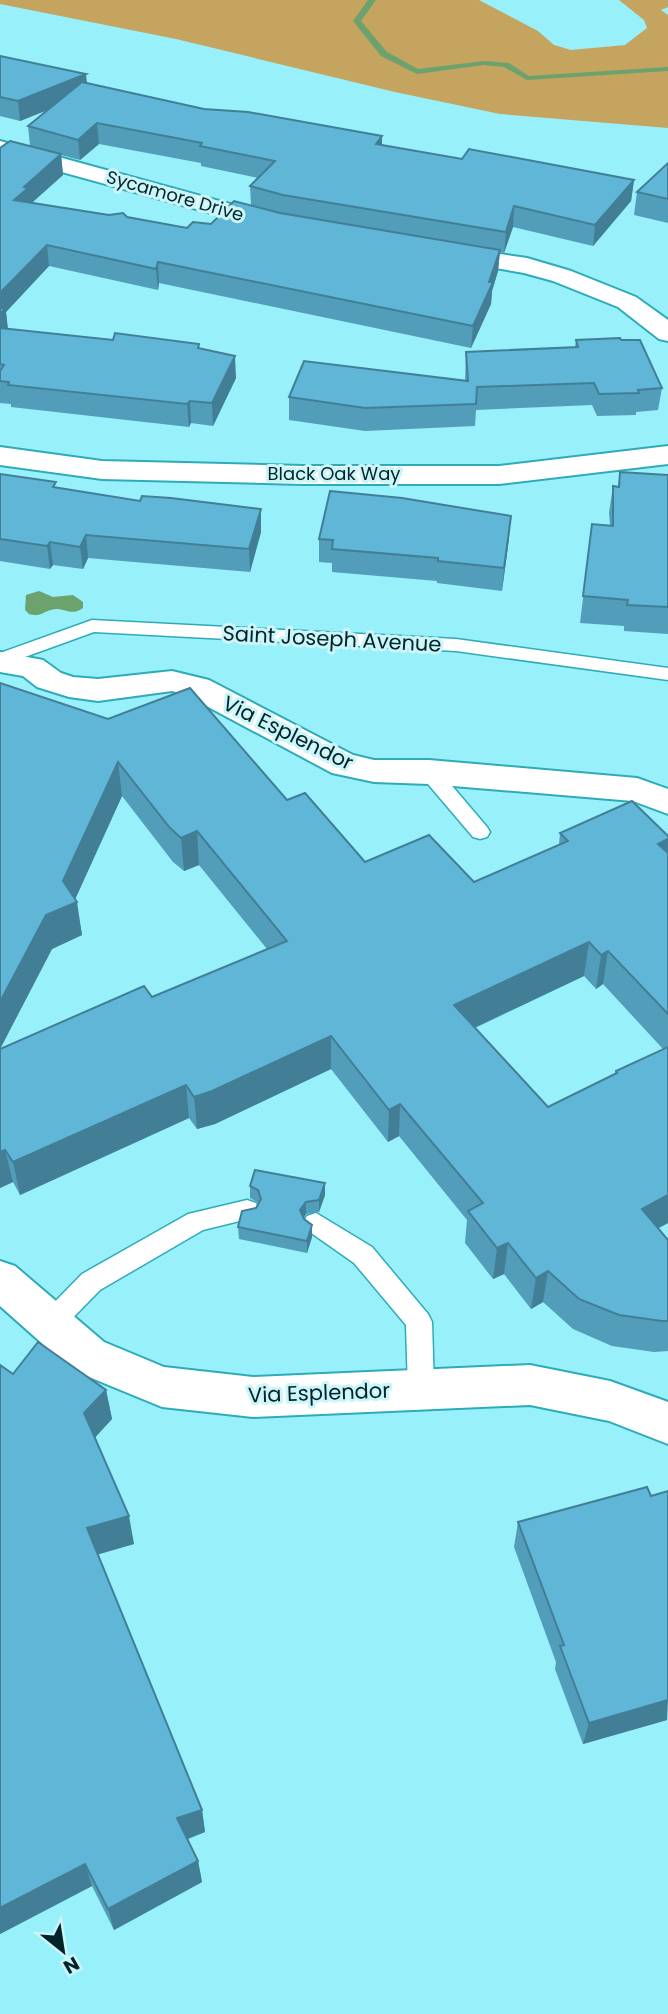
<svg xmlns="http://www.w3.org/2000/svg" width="668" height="2014" viewBox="0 0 668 2014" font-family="Poppins,sans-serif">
<rect width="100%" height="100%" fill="#98f0fa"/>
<polygon fill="#c5a45f" points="0,0 479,0 538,31 554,45 571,50 625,45 647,28 644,20 619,0 668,0 668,7 661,10 668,15 668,128 500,114 395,92 176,39 0,4"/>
<path fill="#6ca26e" d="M 39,591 L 53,597 L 73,595 L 83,602 L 83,608 C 72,616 67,609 56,609 C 44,610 41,618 29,614 L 25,610 L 26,595 Z"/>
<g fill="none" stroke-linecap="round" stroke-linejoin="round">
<polygon fill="#6ca26e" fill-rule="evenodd" points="368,0 376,0 361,21 387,52 418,69 484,61 509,63 529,76 668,67 668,71 527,80 504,67 484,65 417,74 381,56 353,21"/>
<g stroke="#2dacb8" stroke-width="3">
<g id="service">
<polygon points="92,620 456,639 668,668 668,680 456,651 94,632 0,666 0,653"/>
<polygon points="429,765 436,767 487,827 490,832 487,837 480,839 473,837 422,777 419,772 422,767"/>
<polygon points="247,1200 256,1203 259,1210 256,1217 203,1230 100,1290 59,1332 50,1335 41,1332 37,1324 41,1316 82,1274 188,1214"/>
<polygon points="316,1213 372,1247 428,1314 432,1322 434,1389 430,1397 421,1401 412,1397 408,1389 406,1325 354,1263 307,1230 303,1223 307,1216"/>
</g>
</g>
<g stroke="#2dacb8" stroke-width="4">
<g id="minor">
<polygon points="0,141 285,219 288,224 285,229 276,231 0,155"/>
<polygon points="446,246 527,258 571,271 636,297 668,320 668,341 659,339 618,307 553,281 524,273 437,258 434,253 437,248"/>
<polygon points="668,446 668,464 499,484 303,484 102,479 0,465 0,447 102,461 303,466 499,466"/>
<polygon points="0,652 43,660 61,673 73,677 98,679 172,671 209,680 353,755 374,760 429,760 637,778 668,789 668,814 633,801 429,784 374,782 332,773 186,695 172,691 98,701 69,697 37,687 23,676 0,672"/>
<polygon points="0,1261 15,1266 104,1342 164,1367 253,1377 530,1365 610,1381 668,1402 668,1444 609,1421 530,1405 253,1417 162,1407 72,1370 0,1306"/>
</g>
</g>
<use href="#service" fill="#fff" fill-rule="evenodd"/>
<use href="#minor" fill="#fff" fill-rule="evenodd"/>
</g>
<g fill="#529db9" fill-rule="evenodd">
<path d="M 0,56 L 87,83 L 204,109 L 382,136 L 382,145 L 462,159 L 634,180 L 631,201 L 593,246 L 513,227 L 504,253 L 500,252 L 498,271 L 492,291 L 491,304 L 471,348 L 159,283 L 158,290 L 49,266 L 6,312 L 8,329 L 199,348 L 236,378 L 213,426 L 191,423 L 189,427 L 11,407 L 11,404 L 0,403 L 0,148 L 30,146 L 28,126 L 47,110 L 20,121 L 0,116 ZM 99,144 L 201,163 L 201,166 L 258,178 L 250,186 L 251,205 L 211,224 L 187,228 L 127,217 L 109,215 L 32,203 L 63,175 L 61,155 L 80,160 Z"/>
<polygon points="668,163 668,223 634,215 637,192"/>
<polygon points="576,340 621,340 662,388 658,410 636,412 636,415 597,416 592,405 476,410 475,426 365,431 289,420 289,397 465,381 466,353 575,347"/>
<polygon points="620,472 668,475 668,634 624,631 624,626 580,623 592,524 610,525 609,513 613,486 618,487"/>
<polygon points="0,474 57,488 140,501 261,509 261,532 250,572 88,558 83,569 53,565 50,569 0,561"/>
<polygon points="509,538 502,591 437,583 437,581 332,572 332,563 319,562 319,539"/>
<path d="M 0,683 L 287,800 L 365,862 L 474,882 L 559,845 L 560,833 L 668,850 L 668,1223 L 658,1228 L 668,1240 L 668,1351 L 654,1352 L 612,1346 L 573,1329 L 543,1302 L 531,1309 L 504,1274 L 493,1279 L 465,1243 L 467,1220 L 399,1136 L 388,1142 L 331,1069 L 215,1124 L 197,1129 L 189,1118 L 20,1195 L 13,1182 L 0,1188 ZM 122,796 L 173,862 L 184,871 L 199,865 L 267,949 L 152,997 L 0,1049 L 52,949 L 82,935 L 75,899 ZM 584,976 L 596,989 L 603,984 L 663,1049 L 616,1071 L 615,1074 L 548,1107 L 475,1028 Z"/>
<polygon points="250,1186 325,1195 319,1212 306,1214 304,1217 304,1219 312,1225 312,1237 307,1253 239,1239 238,1227 256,1208 259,1203 250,1198"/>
<polygon points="13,1374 106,1390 112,1419 95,1437 134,1544 97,1554 202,1810 205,1832 188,1839 198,1861 202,1882 114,1930 92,1886 0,1934"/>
<polygon points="518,1522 667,1720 583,1744 555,1669 556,1662 514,1547"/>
</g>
<g fill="#427f96">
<polygon points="86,74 88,94 20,121 18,101"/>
<polygon points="97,123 99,144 80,160 78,140"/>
<polygon points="382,136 382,157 376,144"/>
<polygon points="61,154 63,175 30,204 14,200 24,187"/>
<polygon points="634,180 631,201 593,246 595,225"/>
<polygon points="514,206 513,227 504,253 506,232"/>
<polygon points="47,245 49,266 6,312 8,331 0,339 0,293"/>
<polygon points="500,250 498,271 492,291 491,304 471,348 473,326"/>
<polygon points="158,262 159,283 158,290 156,269"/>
<polygon points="235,356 236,378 213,426 212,403"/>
<polygon points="190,401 191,423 189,427 187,404"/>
<polygon points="261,509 261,532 250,572 249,549"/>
<polygon points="511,516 509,538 502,591 504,568"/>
<polygon points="86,535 88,558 83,569 80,547"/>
<polygon points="50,542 53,565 50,569 47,546"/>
<polygon points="118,762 122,796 73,904 77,902 82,935 52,949 0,1049 0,1002 63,881"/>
<polygon points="197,831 199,865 184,871 181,838"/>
<polygon points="668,839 668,850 664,872 658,844"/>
<polygon points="589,942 584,976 452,1038 454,1005"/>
<polygon points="608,951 603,984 596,989 601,955"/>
<polygon points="331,1036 331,1069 215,1124 197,1129 194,1097"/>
<polygon points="186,1085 189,1118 20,1195 13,1162"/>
<polygon points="400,1104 399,1136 388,1142 389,1110"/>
<polygon points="5,1150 13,1182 0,1188 0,1152"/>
<polygon points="325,1183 325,1195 319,1212 319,1200"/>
<polygon points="668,1195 668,1223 635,1241 642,1209"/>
<polygon points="306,1202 306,1214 301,1222 300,1210"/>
<polygon points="312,1225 312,1237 307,1253 307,1241"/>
<polygon points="508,1243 504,1274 493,1279 497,1248"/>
<polygon points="548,1271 543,1302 531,1309 536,1278"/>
<polygon points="106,1390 112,1419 91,1442 84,1413"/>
<polygon points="129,1516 134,1544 93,1556 87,1528"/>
<polygon points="668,1700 667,1720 583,1744 589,1723"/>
<polygon points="202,1810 205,1832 182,1841 177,1818"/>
<polygon points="198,1861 202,1882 114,1930 108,1909"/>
<polygon points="85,1864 92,1886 0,1934 0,1908"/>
</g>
<g fill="#5fb6d7" stroke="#427f96" stroke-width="2">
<polygon points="0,56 86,74 18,101 0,97"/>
<polygon points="82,82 204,109 248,112 382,136 376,144 462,159 469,149 634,180 595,225 514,206 506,232 283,195 250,186 275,161 200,146 202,143 97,123 78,140 28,126"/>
<polygon points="10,141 61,154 24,187 28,188 14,200 109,215 123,213 127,217 187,228 193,222 211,224 234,201 280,213 500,250 489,282 493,282 473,326 158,262 156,269 47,245 0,293 0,148"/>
<polygon points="668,163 668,199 637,192"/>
<polygon points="0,308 5,309 0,314"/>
<polygon points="0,328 113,340 115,333 199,344 198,348 235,356 212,403 190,401 187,404 8,385 9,382 0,381 0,371 4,365 0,364"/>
<polygon points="620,338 621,340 640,340 662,388 638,390 639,393 599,394 594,383 477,387 476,404 365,408 289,397 304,361 468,381 466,352 578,347 576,340"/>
<polygon points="620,472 668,475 668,607 627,605 628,600 583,596 592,524 613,526 613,486 619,487"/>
<polygon points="0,474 56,482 53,487 140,501 142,496 171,498 261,509 249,549 86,535 80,547 50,542 47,546 0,539"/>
<polygon points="330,491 402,498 511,516 504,568 438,561 438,558 332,549 333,540 319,539"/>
<polygon points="0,683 108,719 190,688 287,800 305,793 365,862 429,835 474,882 568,841 560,833 632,801 668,836 668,839 658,844 668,853 668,1014 608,951 601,955 589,942 454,1005 548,1107 617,1073 616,1071 668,1047 668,1195 642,1209 668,1240 668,1321 662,1321 619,1315 579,1299 548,1271 536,1278 508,1243 497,1248 468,1211 483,1203 400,1104 389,1110 331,1036 212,1091 194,1097 186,1085 13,1162 5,1150 0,1152 0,1049 144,986 152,997 287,941 197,831 181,838 170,828 118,762 63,881 77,902 46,915 0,1002"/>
<polygon points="255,1170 325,1183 319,1200 306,1202 300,1210 304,1219 312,1225 307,1241 238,1227 242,1211 256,1208 261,1199 258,1190 250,1186"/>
<polygon points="38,1342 106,1390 84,1413 129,1516 87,1528 202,1810 177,1818 198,1861 108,1909 85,1864 0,1908 0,1365 13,1374"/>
<polygon points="647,1487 651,1496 668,1491 668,1700 589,1723 560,1646 564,1645 518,1522"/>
</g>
<g text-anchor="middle" stroke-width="6" stroke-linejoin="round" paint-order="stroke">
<g font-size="18" fill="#002428" stroke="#ccf5fa">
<text transform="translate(175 196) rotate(16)" y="6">Sycamore Drive</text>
<text x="334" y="480">Black Oak Way</text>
</g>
<g font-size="21" fill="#002428" stroke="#ccf5fa">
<text transform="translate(332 639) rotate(3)" y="7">Saint Joseph Avenue</text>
<text transform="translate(288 733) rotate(26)" y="7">Via Esplendor</text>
<text transform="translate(319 1393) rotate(-2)" y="7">Via Esplendor</text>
</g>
</g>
<g transform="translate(63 1951) rotate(150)" stroke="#ccf5fa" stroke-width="5" paint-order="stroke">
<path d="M0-5L12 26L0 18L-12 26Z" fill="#002428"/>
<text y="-10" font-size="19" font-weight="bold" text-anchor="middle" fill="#002428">N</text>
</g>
</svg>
